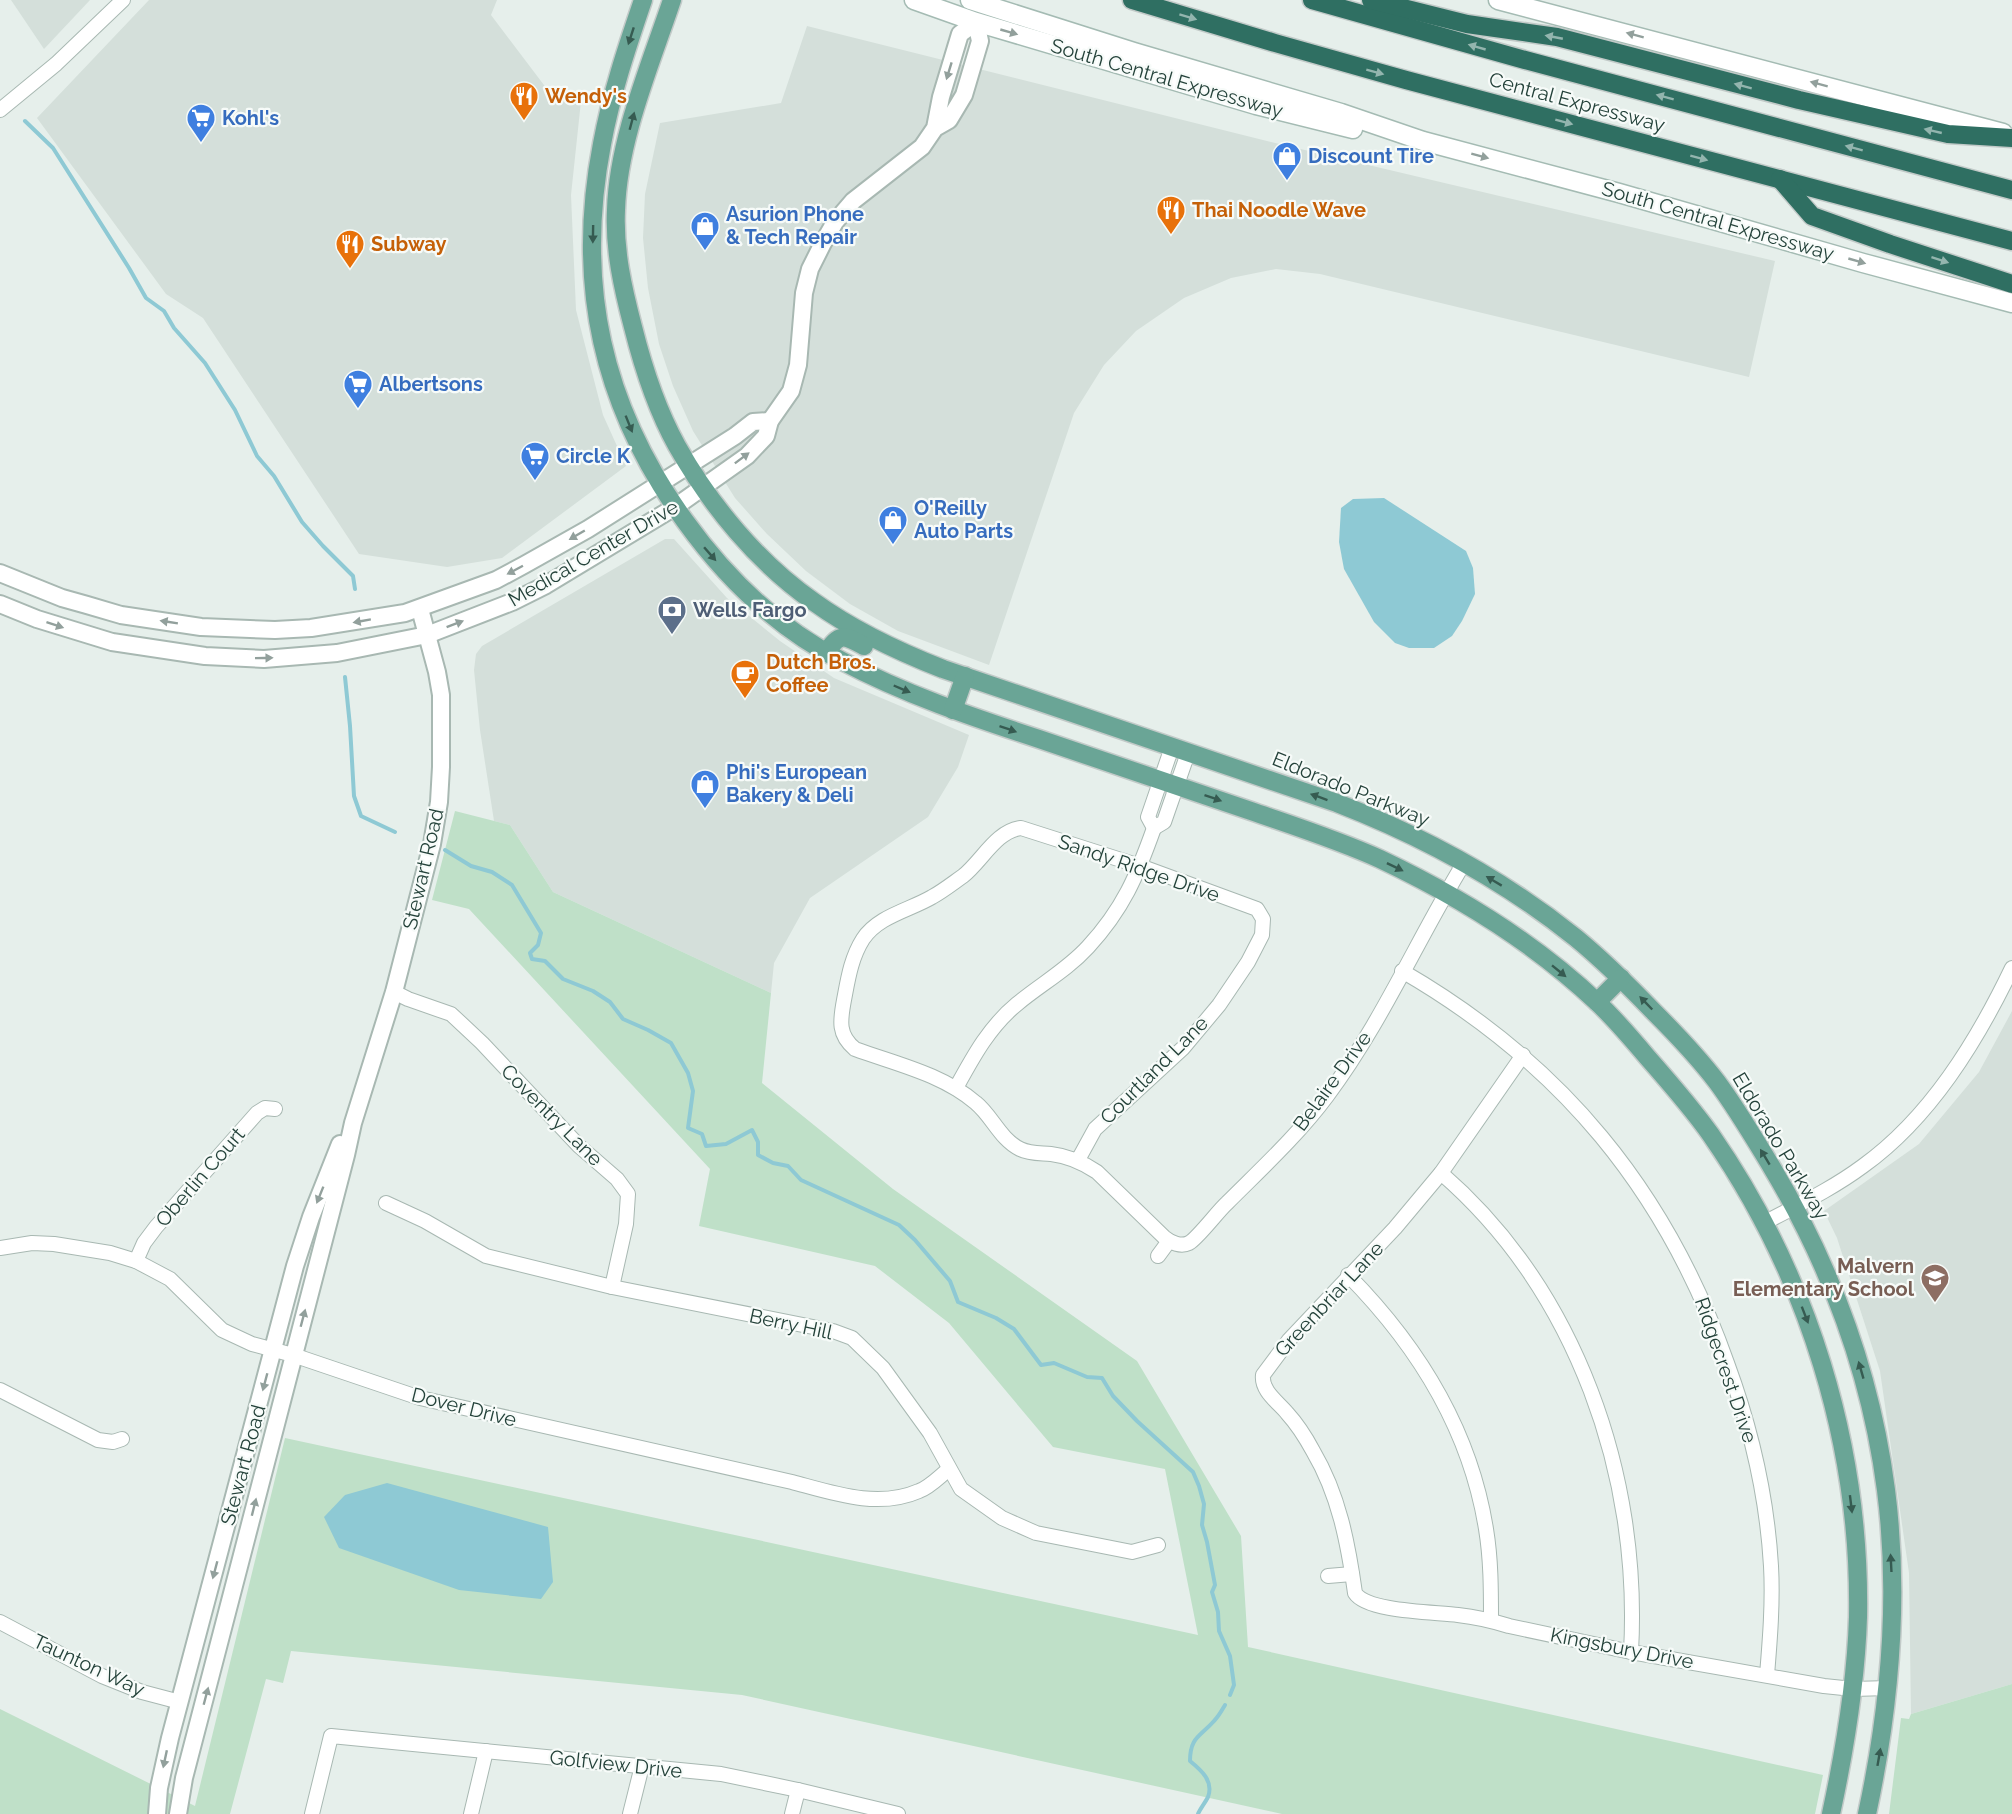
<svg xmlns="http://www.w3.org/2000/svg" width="2012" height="1814" viewBox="0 0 2012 1814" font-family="Raleway,sans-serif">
<rect width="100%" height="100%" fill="#e6efeb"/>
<g fill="#d4dfda">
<polygon points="11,0 90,0 44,49"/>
<polygon points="149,0 497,0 491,15 553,97 581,101 571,195 576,310 603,415 626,466 502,558 447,567 359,554 203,318 166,294 37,118"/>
<polygon points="807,26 1271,142 1775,261 1749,377 1320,274 1276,269 1231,278 1184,298 1136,331 1104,365 1074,413 989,665 898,631 850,604 806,571 767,534 735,498 693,431 673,386 659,344 648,288 643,238 645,194 660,123 781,103"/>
<polygon points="665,539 674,539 727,598 780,641 834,678 969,735 958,767 928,817 810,898 774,963 771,993 553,892 510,825 494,821 480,730 474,670 476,654 482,646"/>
<polygon points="2012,1011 2012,1684 1911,1714 1909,1573 1880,1371 1837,1238 1824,1211 1919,1144 1979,1072"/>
</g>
<g fill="#bfe0c8">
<polygon points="455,811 510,825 553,892 771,993 762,1083 893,1189 1137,1361 1241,1536 1248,1647 1823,1775 1815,1814 1282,1814 742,1695 291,1651 283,1683 266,1679 230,1814 0,1814 0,1709 195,1806 285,1438 1198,1635 1165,1469 1053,1447 949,1323 875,1266 699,1226 710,1169 469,909 432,900"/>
<polygon points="2012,1684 2012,1814 1889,1814 1901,1718 1909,1719 1911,1714"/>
</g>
<g fill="#8ec9d4">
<polygon points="1384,498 1466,551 1473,568 1475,594 1462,621 1452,636 1434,648 1409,648 1395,643 1374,622 1344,569 1339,542 1341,508 1353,499"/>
<polygon points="387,1483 548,1527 553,1582 541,1599 459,1590 339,1548 324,1517 345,1495"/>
</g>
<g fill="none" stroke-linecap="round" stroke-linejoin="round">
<g stroke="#8ec9d4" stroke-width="4">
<polyline points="25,121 53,148 129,268 146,298 164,311 174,328 205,363 235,410 257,456 274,476 302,522 323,546 353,576 355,589"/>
<polyline points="345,677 350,726 354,796 361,816 395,832"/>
<polyline points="445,850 471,866 492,872 512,885 541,933 538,945 530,953 532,959 545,961 563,979 593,991 610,1002 623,1019 648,1030 671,1043 688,1073 693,1091 688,1128 702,1134 706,1146 726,1144 752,1130 758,1142 758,1155 773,1163 788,1166 801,1180 899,1225 915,1240 950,1281 958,1302 996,1318 1014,1329 1041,1365 1054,1363 1087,1377 1102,1378 1113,1396 1137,1421 1193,1472 1199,1486 1204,1504 1202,1525 1207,1542 1215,1585 1212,1592 1218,1612 1219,1631 1230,1656 1234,1685 1230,1695"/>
<path d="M 1198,1814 C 1200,1809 1205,1803 1208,1797 C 1214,1781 1201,1770 1190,1761 C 1190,1737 1200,1737 1214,1721 C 1219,1716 1222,1710 1225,1705"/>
</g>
<g stroke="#a8b8b2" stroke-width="16">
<g id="minor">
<polyline points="0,110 56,64 123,0"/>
<polyline points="1172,747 1148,817 1154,828 1164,822 1188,753"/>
<path d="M 1402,971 C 1561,1063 1666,1190 1727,1363 C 1751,1428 1767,1497 1771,1566 C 1773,1602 1770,1639 1767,1675"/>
<polyline points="394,992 408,999 451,1014 482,1043 579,1146 617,1179 628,1194 626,1224 612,1287"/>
<path d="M 1523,1055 L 1441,1173 L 1395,1228 L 1289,1340 L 1263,1375 C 1261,1391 1278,1402 1287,1413 C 1297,1424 1306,1438 1313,1451 C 1339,1495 1348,1543 1355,1593 C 1367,1612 1435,1612 1458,1615 C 1476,1617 1493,1621 1509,1626 L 1631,1652 L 1824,1686 L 1853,1689 L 1889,1688"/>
<path d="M 956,1088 C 973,1057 989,1027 1017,1004 C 1041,984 1067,970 1088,947 C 1123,909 1137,876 1154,828"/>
<path d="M 1078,1160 L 1095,1129 L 1183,1048 L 1219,1005 L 1248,962 L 1262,935 L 1263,919 L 1257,909 L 1140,866 L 1021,828 C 996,831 982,861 963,876 C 953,883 943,891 932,897 C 910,910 878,916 863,939 C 851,958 848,979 844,1000 C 840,1021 838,1035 855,1049 C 896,1064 942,1074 976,1103 C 992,1116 1000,1139 1020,1149 C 1030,1154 1040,1153 1051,1154 C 1069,1156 1082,1162 1097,1172 L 1164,1237 C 1171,1243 1181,1247 1189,1243 C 1198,1238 1218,1211 1227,1203 C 1262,1168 1298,1135 1327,1096 C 1381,1024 1417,940 1464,863"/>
<path d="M 1441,1173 C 1577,1291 1641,1476 1631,1652"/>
<polyline points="386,1203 425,1221 486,1256 612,1287 833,1331 852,1338 883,1368 930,1433 961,1489 1002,1518 1036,1533 1132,1552 1158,1545"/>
<path d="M 1764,1223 C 1798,1205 1832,1189 1863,1166 C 1930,1118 1977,1041 2012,968"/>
<path d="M 0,1248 L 32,1243 L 54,1244 L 110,1253 L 136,1261 L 170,1279 L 222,1330 L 252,1344 L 293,1355 L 420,1398 L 792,1482 C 833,1493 878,1509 919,1491 C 930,1487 940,1476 949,1469"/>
<polyline points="1158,1256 1169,1241"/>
<polyline points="136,1261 144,1243 156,1227 257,1113 265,1108 275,1109"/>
<path d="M 1348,1275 C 1418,1346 1470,1429 1486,1529 C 1491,1559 1491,1590 1491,1620"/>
<polyline points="0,1390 98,1440 113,1442 122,1439"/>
<polyline points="1328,1576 1352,1574"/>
<polyline points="0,1622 102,1676 142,1692 180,1702"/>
<polyline points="312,1814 331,1736 721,1774 798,1790 898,1814"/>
<polyline points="471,1814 486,1751"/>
<polyline points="630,1814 642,1766"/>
<polyline points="792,1814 798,1790"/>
</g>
</g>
<g stroke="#a8b8b2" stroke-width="20">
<g id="tertiary">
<polyline points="0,573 62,598 87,605 121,615 201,627 275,630 311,628 405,613 496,580 524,565 588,529 735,436 753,422 770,421"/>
<polyline points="0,604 37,619 112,642 205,656 264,659 337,653 427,635 512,602 546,585 675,507 747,456 766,436 770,421 791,391 798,365 804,293 810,269 823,243 835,222 853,201 922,147 935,128 941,97 960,34 976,22 980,41 964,95 949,120 935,128"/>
<polyline points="157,1814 159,1788 170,1738 295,1266 311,1217 340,1144"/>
<polyline points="178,1814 184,1778 346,1155 353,1123 394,992 432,844 439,802 441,767 441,695 437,672 420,609"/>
</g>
</g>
<g stroke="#a4bbb3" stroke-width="21">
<g id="secondary">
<polyline points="914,0 976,22 1256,105 1353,129"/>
<polyline points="970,0 1134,52 1341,113 1423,141 1619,193 1863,263 2012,303"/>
<polyline points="1498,0 2003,133"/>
</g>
</g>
<g stroke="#c2cac8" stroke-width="21">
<g id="primary">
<path d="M 643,0 C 627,47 611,95 602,144 C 575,284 602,406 685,521 C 726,578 779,629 842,661 C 904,694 972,717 1039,739 C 1110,763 1180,787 1251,811 C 1294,826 1338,840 1380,859 C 1458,896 1535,943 1598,1003 C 1616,1020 1632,1039 1648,1058 C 1670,1083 1692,1108 1711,1135 C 1808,1275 1861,1446 1858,1617 C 1856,1684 1845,1749 1831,1814"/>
<path d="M 672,0 C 650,66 618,140 616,210 C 614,250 623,289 633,327 C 643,367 657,410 677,446 C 711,506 758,563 814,602 C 854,631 897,651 943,669 L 1337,803 C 1422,836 1505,881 1576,938 C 1604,961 1629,986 1654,1012 C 1676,1034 1698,1057 1717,1082 C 1737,1109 1754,1138 1771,1166 C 1831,1266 1871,1374 1886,1490 C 1900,1599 1890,1707 1867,1814"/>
<path d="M 826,653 C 840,632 844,635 864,646"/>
<polyline points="953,710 965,676"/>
<polyline points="1597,1002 1621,978"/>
</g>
</g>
<g stroke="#c2cac8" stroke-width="21">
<g id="motorway">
<polyline points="1132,0 1275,43 1406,80 2012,241"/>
<polyline points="1312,0 1525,60 2012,190"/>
<polyline points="1371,0 1467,24 1557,37 1799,100 1948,134 2012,138"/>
<polyline points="1780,179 1812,216 1890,244 2012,284"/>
</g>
</g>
<use href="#minor" stroke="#fff" stroke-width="14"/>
<use href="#tertiary" stroke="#fff" stroke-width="16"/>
<use href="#secondary" stroke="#fff" stroke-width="18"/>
<use href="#primary" stroke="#6aa596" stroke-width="18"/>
<use href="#motorway" stroke="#2f6f62" stroke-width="18"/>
</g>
<defs><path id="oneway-solid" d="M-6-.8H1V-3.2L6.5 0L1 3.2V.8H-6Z" transform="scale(1.5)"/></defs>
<g fill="#93b5ae">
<use href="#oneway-solid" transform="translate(1188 17) rotate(17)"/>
<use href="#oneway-solid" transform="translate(1554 37) rotate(-169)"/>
<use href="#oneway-solid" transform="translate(1477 47) rotate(-164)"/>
<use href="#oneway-solid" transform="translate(1375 72) rotate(15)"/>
<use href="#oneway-solid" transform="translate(1743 86) rotate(-165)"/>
<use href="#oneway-solid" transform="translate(1665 97) rotate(-165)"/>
<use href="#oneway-solid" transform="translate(1564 122) rotate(15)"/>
<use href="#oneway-solid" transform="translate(1933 131) rotate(-167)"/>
<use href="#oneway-solid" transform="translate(1854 148) rotate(-165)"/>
<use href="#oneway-solid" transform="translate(1699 158) rotate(15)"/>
<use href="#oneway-solid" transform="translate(1940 260) rotate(18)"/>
</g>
<g fill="#92a09c">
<use href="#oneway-solid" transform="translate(1009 32) rotate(16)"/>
<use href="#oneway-solid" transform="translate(1635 35) rotate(-165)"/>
<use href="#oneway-solid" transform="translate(949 71) rotate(107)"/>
<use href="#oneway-solid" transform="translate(1819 84) rotate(-165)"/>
<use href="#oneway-solid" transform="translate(1480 156) rotate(15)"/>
<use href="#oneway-solid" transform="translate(1857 261) rotate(16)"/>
<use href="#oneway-solid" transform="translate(742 458) rotate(-37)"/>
<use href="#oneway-solid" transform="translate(577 535) rotate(150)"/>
<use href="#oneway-solid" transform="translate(515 570) rotate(152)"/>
<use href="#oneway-solid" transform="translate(362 621) rotate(170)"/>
<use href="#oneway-solid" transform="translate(169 622) rotate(-171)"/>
<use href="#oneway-solid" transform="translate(455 624) rotate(-21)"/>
<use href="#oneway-solid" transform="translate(55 625) rotate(18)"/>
<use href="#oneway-solid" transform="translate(264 658) rotate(-1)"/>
<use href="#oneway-solid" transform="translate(320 1195) rotate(112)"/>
<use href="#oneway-solid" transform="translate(303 1318) rotate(-75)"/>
<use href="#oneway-solid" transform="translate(265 1382) rotate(105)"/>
<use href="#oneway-solid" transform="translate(254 1507) rotate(-76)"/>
<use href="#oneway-solid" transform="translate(215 1570) rotate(105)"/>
<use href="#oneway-solid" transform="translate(206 1696) rotate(-75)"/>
<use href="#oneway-solid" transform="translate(165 1759) rotate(102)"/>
</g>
<g fill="#365b51">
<use href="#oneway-solid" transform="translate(631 36) rotate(108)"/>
<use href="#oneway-solid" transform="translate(632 121) rotate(-75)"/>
<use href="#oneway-solid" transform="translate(593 234) rotate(91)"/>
<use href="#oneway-solid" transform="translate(629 424) rotate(68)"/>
<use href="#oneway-solid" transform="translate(710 554) rotate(49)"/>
<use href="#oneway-solid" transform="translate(902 689) rotate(23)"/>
<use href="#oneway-solid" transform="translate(1008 729) rotate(19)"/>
<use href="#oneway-solid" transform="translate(1319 797) rotate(-160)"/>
<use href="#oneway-solid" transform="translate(1213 798) rotate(19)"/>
<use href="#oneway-solid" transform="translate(1395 867) rotate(26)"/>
<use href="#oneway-solid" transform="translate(1494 881) rotate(-149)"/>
<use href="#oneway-solid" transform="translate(1559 971) rotate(39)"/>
<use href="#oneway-solid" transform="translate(1646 1003) rotate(-134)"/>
<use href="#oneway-solid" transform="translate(1765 1157) rotate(-121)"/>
<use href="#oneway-solid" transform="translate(1805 1315) rotate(69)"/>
<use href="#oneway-solid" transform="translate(1861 1370) rotate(-106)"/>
<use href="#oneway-solid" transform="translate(1851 1504) rotate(83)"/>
<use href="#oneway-solid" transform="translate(1891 1563) rotate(-93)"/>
<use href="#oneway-solid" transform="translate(1879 1757) rotate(-80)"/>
</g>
<defs>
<g id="restaurant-pin" transform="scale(1.5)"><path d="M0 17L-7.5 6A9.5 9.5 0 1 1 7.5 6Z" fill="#e8710a" stroke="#f7fbf9"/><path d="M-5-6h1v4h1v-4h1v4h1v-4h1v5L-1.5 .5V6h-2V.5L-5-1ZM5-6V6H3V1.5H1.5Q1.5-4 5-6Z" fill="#fff"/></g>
<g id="supermarket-pin" transform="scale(1.5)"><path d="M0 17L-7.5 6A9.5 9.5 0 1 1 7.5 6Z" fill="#3f7fe0" stroke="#f7fbf9"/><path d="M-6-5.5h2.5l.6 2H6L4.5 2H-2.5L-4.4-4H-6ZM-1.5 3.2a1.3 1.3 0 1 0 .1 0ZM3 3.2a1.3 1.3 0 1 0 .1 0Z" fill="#fff"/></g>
<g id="shop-pin" transform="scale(1.5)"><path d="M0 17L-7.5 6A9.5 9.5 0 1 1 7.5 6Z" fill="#3f7fe0" stroke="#f7fbf9"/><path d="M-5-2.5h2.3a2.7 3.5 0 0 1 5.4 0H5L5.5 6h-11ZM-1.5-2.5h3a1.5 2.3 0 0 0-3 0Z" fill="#fff"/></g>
<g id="bank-pin" transform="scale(1.5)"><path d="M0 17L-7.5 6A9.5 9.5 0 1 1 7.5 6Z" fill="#5c6f8a" stroke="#f7fbf9"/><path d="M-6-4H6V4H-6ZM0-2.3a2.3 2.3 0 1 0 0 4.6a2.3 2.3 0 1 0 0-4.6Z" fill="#fff"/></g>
<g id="cafe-pin" transform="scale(1.5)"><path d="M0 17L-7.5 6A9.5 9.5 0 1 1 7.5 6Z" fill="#e8710a" stroke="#f7fbf9"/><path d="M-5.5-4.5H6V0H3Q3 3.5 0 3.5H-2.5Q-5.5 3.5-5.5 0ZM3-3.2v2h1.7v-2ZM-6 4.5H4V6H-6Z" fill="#fff"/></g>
<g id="school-pin" transform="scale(1.5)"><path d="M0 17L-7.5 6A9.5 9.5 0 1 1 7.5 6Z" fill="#8d6e63" stroke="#f7fbf9"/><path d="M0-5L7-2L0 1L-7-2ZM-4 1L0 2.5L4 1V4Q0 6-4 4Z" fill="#fff"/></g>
</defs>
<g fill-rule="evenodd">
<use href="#restaurant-pin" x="524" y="96"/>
<use href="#supermarket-pin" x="201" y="118"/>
<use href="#shop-pin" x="1287" y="156"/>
<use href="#restaurant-pin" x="1171" y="210"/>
<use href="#shop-pin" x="705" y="226"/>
<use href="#restaurant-pin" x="350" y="244"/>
<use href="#supermarket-pin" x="358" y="384"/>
<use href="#supermarket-pin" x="535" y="456"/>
<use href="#shop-pin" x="893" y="520"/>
<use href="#bank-pin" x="672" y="610"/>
<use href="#cafe-pin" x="745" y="674"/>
<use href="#shop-pin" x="705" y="784"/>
<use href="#school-pin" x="1935" y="1278"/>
</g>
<g text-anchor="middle" stroke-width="4.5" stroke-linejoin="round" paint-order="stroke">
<g font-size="20" fill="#24423a" stroke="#f7fbf9">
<text transform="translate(1167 78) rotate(16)" y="7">South Central Expressway</text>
<text transform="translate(1577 102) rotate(15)" y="7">Central Expressway</text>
<text transform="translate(1718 221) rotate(16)" y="7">South Central Expressway</text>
<text transform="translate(593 553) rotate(-30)" y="7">Medical Center Drive</text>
<text transform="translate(1351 789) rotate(22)" y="7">Eldorado Parkway</text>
<text transform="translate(1139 868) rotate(19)" y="7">Sandy Ridge Drive</text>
<text transform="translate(423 869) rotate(-77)" y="7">Stewart Road</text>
<text transform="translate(1154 1070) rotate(-45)" y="7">Courtland Lane</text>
<text transform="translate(1332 1081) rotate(-54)" y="7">Belaire Drive</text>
<text transform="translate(552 1115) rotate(45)" y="7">Coventry Lane</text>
<text transform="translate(1781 1146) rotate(59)" y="7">Eldorado Parkway</text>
<text transform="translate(200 1177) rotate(-49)" y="7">Oberlin Court</text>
<text transform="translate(1329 1299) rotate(-47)" y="7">Greenbriar Lane</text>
<text transform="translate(791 1324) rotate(12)" y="7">Berry Hill</text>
<text transform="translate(1726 1370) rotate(71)" y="7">Ridgecrest Drive</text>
<text transform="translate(464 1407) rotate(14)" y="7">Dover Drive</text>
<text transform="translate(243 1465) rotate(-75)" y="7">Stewart Road</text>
<text transform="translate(1622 1648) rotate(11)" y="7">Kingsbury Drive</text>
<text transform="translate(89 1665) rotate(25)" y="7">Taunton Way</text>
<text transform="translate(616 1764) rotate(6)" y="7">Golfview Drive</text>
</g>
<g font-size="20" font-weight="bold" fill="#c56008" stroke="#f7fbf9" text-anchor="start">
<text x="545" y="103">Wendy's</text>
<text x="1192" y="217">Thai Noodle Wave</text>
<text x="371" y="251">Subway</text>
<text x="766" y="669">Dutch Bros.<tspan x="766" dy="23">Coffee</tspan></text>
</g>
<g font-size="20" font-weight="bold" fill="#366cbe" stroke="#f7fbf9" text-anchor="start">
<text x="222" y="125">Kohl's</text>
<text x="1308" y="163">Discount Tire</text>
<text x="726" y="221">Asurion Phone<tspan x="726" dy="23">&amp; Tech Repair</tspan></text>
<text x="379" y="391">Albertsons</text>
<text x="556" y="463">Circle K</text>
<text x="914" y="515">O'Reilly<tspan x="914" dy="23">Auto Parts</tspan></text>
<text x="726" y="779">Phi's European<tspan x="726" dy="23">Bakery &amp; Deli</tspan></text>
</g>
<g font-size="20" font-weight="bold" fill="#4e5e75" stroke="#f7fbf9" text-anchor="start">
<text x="693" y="617">Wells Fargo</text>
</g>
<g font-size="20" font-weight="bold" fill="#785e54" stroke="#f7fbf9" text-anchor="end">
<text x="1914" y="1273">Malvern<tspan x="1914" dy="23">Elementary School</tspan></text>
</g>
</g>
</svg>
